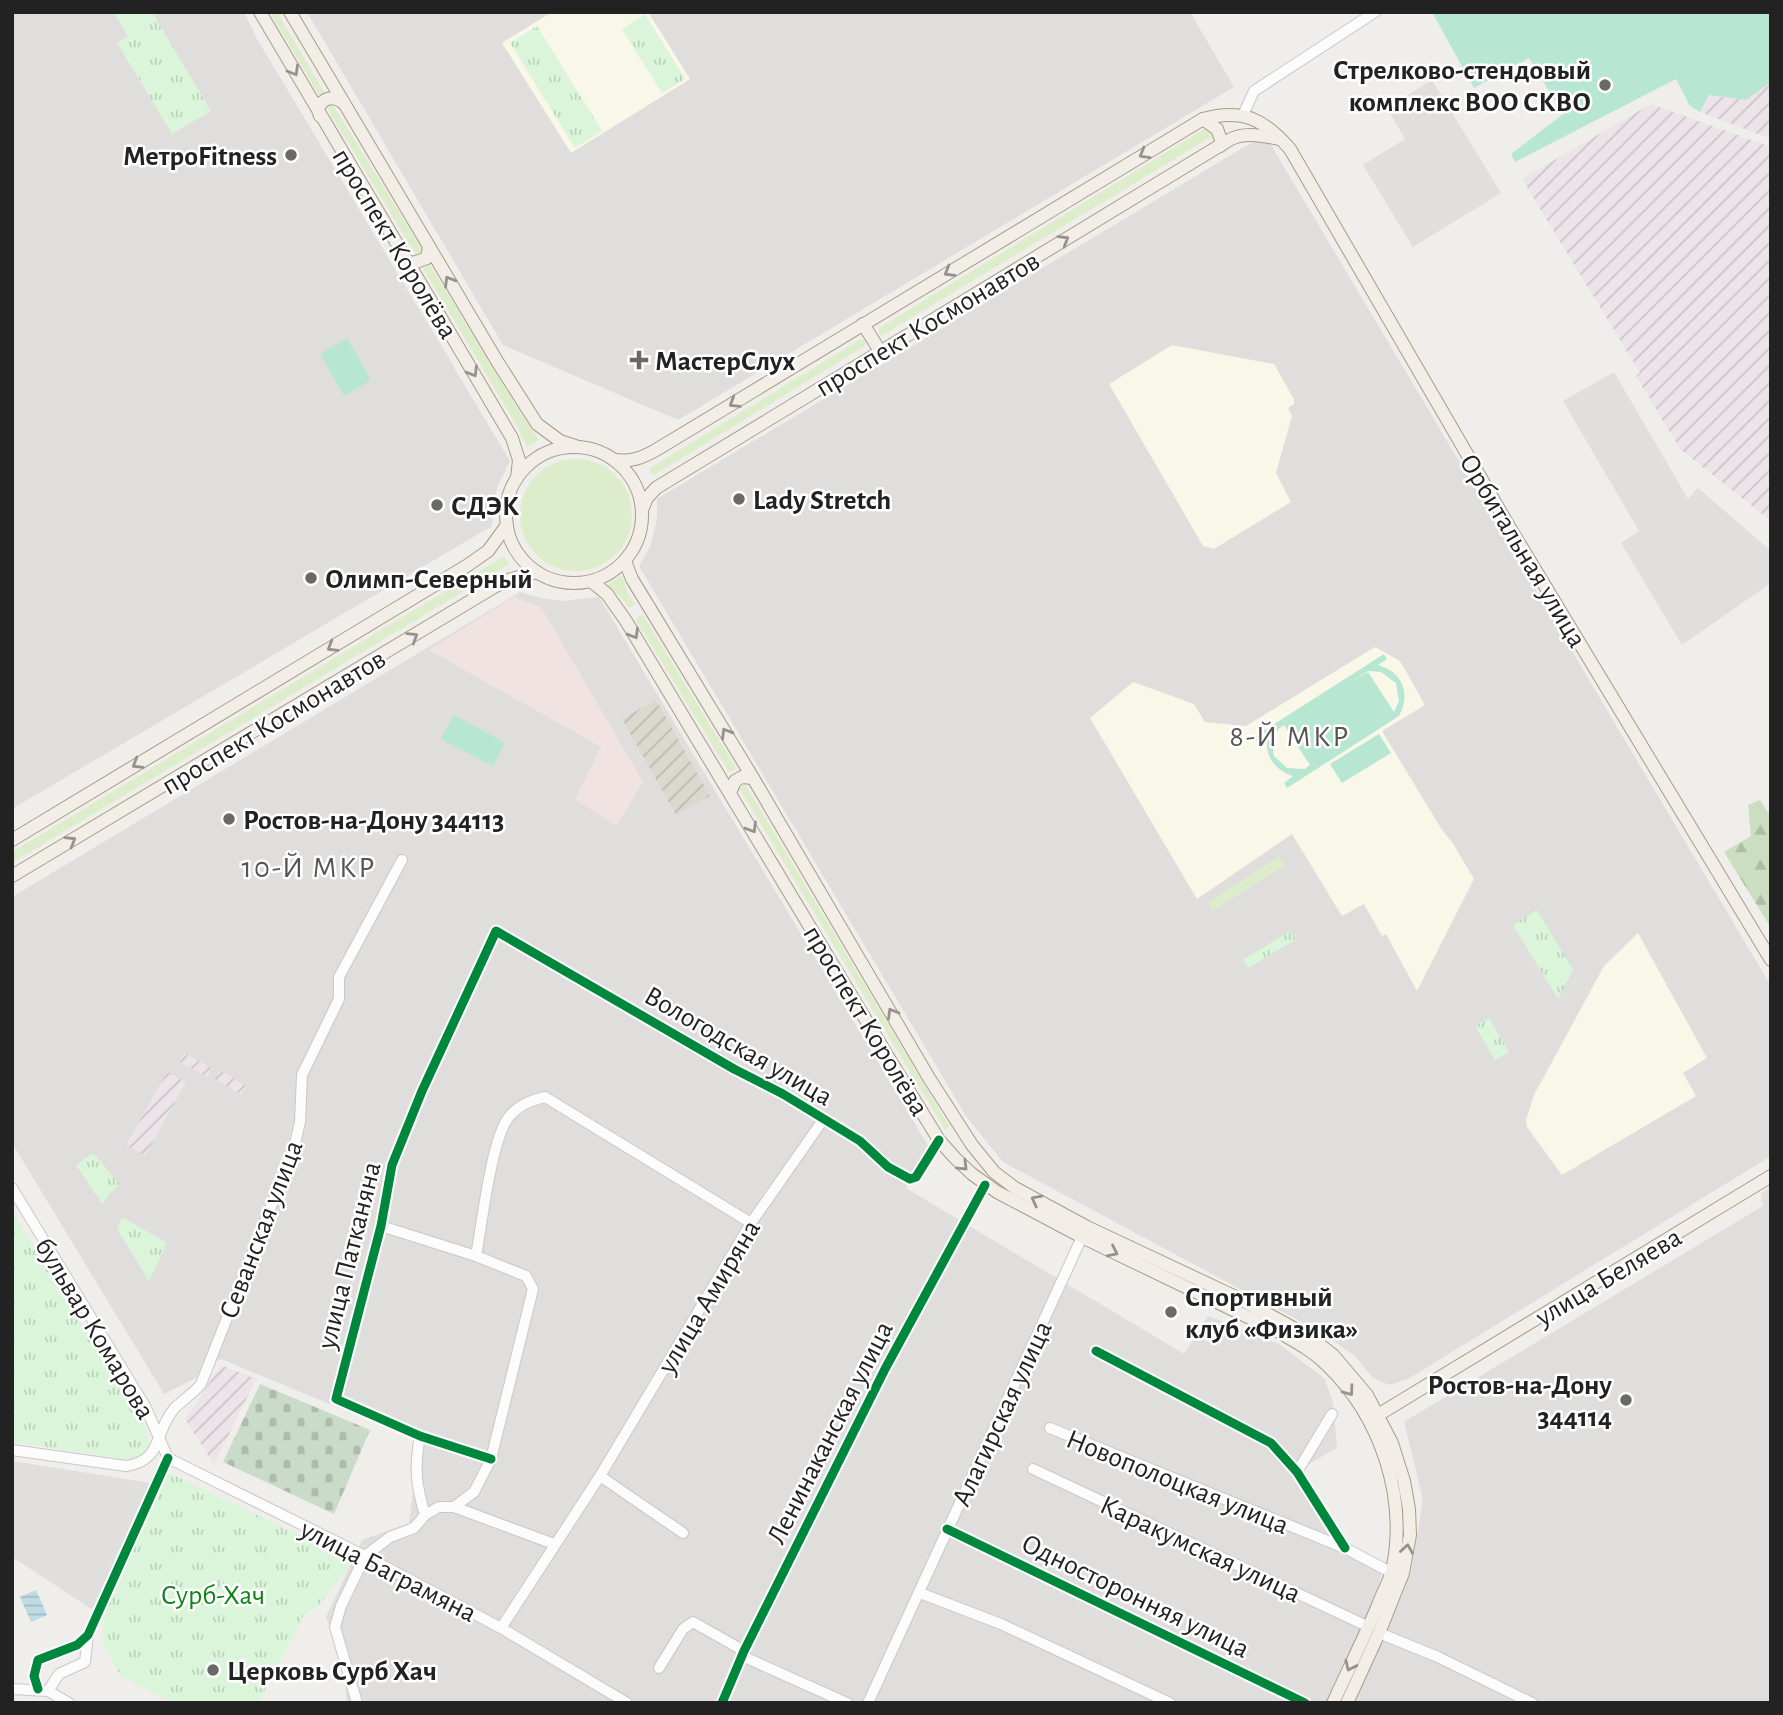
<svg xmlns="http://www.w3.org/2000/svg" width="1783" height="1715" viewBox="0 0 1783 1715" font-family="'Alegreya Sans',sans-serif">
<defs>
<pattern id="industrial-furrows" width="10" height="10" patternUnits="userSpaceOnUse" patternTransform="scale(1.75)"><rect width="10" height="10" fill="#ede4e9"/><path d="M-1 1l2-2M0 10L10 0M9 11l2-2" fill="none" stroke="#cbc3c8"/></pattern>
<pattern id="construction-furrows" width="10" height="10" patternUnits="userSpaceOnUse" patternTransform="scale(1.75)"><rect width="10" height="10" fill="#d9d9cd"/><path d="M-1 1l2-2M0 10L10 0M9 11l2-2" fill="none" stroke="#babab0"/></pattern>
<pattern id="forest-firs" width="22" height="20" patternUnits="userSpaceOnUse" patternTransform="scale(1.75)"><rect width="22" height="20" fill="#cbdec1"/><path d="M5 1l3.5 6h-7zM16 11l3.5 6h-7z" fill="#aebea6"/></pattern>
<pattern id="cemetery-stones" width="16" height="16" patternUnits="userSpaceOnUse" patternTransform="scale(1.75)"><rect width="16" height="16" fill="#cadbca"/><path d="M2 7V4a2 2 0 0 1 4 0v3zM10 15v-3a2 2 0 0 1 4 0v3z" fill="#adbcad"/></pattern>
<pattern id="park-tufts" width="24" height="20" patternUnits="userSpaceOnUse" patternTransform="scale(1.75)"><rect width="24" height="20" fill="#daf5da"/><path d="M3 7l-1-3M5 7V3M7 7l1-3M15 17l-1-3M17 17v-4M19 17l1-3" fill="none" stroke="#bbd2bb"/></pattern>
<pattern id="water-rules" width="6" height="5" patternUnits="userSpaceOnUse" patternTransform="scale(1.75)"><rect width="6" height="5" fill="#bfdbe3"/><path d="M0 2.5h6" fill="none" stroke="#a4bcc2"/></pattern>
</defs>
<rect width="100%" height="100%" fill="#f0eeeb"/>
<g fill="#dfdedc">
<polygon points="12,12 244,12 257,39 510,461 498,485 493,505 492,526 12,809"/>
<polygon points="307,12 1190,12 1234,87 678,420 503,345"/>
<polygon points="1256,140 1271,145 1771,986 1771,1156 1408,1379 1389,1385 1372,1377 1355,1356 1324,1334 1003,1162 966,1116 639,566 650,547 657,519 657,499"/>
<polygon points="520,592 541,598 562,601 599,597 930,1149 913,1171 906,1188 1184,1354 1208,1316 1279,1344 1325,1379 1333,1403 1337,1448 1300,1469 1342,1545 1385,1563 1377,1591 1376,1642 1411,1572 1423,1500 1404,1422 1771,1201 1771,1703 347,1703 344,1670 326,1617 362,1540 409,1523 413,1491 411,1463 414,1439 221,1359 204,1365 196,1378 164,1394 12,1143 12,897"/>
</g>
<polygon fill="#f1e3e1" points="514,597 541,607 643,782 616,826 575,799 601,747 429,650"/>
<g fill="url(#industrial-furrows)">
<polygon points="1771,82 1771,139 1700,112 1708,95 1746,100"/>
<polygon points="1651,104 1771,147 1771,521 1680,449 1636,376 1640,373 1522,179"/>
<polygon points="184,1053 212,1068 207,1077 179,1062"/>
<polygon points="220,1070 246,1086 241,1095 215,1079"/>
<polygon points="167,1072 186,1082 145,1156 126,1145"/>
<polygon points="221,1365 256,1379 214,1465 185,1419"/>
</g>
<g fill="#f8f7e8">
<polygon points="552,12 648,12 690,79 571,153 502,43"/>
<polygon points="1172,345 1274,364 1294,399 1294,404 1288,408 1292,416 1276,473 1291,502 1214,549 1203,546 1109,384"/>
<polygon points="1375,647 1400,661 1425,705 1382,731 1442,830 1452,842 1474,879 1417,991 1386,934 1382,936 1364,904 1342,916 1292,834 1197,899 1090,718 1133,682 1194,704 1205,722 1246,726"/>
<polygon points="1638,933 1707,1058 1683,1073 1696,1096 1562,1175 1527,1127 1526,1120 1534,1095 1604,966"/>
</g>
<polygon fill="url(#construction-furrows)" points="656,700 710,796 676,815 622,719"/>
<g fill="#ddeccb">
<polygon points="270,12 277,12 324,92 319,95"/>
<polygon points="333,105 423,251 416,255 327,108"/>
<polygon points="1206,128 1211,133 1211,137 883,335 879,334 879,328"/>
<polygon points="429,263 525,420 539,440 527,447 517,426 422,267"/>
<polygon points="861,339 866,341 865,346 654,475 651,474 650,468"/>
<circle cx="576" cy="515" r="56"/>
<polygon points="504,556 509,564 12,863 12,852"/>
<polygon points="622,575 627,592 635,604 629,608 621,597 607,585"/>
<polygon points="640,615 643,615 736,768 734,770 729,772 636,620"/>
<polygon points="745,784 949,1126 945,1130 739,788"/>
<polygon points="1279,856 1285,865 1213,911 1208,903"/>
</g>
<polygon fill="url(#forest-firs)" points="1760,800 1771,817 1771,928 1724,852 1751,836 1748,805"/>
<polygon fill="url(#cemetery-stones)" points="260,1384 370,1430 334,1514 223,1462"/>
<g fill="url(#park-tufts)">
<polygon points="113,12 152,12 211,111 172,134 117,43 128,36"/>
<polygon points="645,14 685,79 662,93 622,29"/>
<polygon points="537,26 602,131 575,148 510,43"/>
<polygon points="1537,910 1573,970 1558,999 1513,925"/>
<polygon points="1290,931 1295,940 1248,968 1243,960"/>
<polygon points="1489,1018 1509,1052 1495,1060 1475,1026"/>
<polygon points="93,1153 119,1183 102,1204 76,1165"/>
<path d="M 12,1211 L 145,1426 C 151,1447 152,1456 127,1459 L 12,1442 Z"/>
<polygon points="122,1217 167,1243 149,1281 117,1229"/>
<polygon points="167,1472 353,1561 319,1605 304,1615 258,1703 173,1703 120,1675 102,1642 105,1611"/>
</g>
<g fill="#b7e6d2" fill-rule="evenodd">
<polygon points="1432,12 1771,12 1771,82 1746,100 1709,95 1700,112 1690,106 1676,79 1515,162 1511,154 1563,114 1529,58 1474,88"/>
<polygon points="347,338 371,380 344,396 320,354"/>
<path d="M 1384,654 L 1387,659 L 1378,665 C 1403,672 1411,694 1399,716 L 1287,788 L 1284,783 L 1293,776 C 1275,770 1265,757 1267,738 L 1258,743 L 1254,737 ZM 1368,671 L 1381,672 L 1396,683 L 1399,701 L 1394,712 L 1368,672 L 1348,684 ZM 1284,725 L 1310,765 L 1305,769 L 1287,768 L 1274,756 C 1271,743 1272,732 1284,725 Z"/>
<polygon points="454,715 505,743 493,766 441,739"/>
<polygon points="1379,734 1391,753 1342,783 1330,764"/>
</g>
<g fill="#e0dfde">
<polygon points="1432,80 1501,193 1413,247 1363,165 1405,139 1387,108"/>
<polygon points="281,98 284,104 249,125 246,119"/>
<polygon points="298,112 311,134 298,142 285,120"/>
<polygon points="318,197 320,202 289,220 286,215"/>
<polygon points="401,280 454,366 448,370 396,283"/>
<polygon points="1614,372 1688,499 1698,488 1771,551 1771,583 1682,645 1621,543 1639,531 1563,401"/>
<polygon points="724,478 732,491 695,514 682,529 676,544 675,564 681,586 691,604 707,619 698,631 692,627 665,583 658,565 667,520 673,509"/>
<polygon points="828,597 903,621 811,682"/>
<polygon points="1452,795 1473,828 1459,837 1438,804"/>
<polygon points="1328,898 1333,904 1293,930 1288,924"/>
<polygon points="1506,916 1554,996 1548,999 1500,919"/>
<polygon points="1583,958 1591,962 1567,1007 1559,1003"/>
<polygon points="1771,1187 1771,1218 1761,1201 1761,1193"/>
<polygon points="12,1461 151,1483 93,1610 12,1557"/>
</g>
<polygon fill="url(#water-rules)" points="36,1590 47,1615 31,1622 20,1597"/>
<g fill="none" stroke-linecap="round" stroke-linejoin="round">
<g stroke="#c9c8c7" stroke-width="12">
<g id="minor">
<polyline points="1243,115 1254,91 1375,12"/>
<polyline points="12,1188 145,1406 168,1458 365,1556 501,1628 627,1703"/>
<polyline points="381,1226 476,1256 526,1276 533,1289 491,1459 474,1492 454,1507"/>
<path d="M 476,1256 C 482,1224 491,1142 508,1118 C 517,1106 531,1100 545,1097 L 751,1223"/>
<polyline points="1096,1351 1271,1443 1297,1472 1345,1548"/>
<polyline points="1050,1428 1345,1548 1392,1573"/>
<path d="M 420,1436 C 414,1467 416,1485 425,1515"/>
<path d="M 12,1450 L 126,1466 C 162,1461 154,1434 173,1410 C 181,1401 193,1394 201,1384 L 294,1148 L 300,1122 L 302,1075 L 339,999 L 339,977 L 402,860"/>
<polyline points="491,1459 420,1436 336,1399 381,1226 392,1165 422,1091 496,931 734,1069 783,1094 860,1141 888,1167 910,1179 916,1177 939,1140"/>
<polyline points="1033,1469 1369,1627"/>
<polyline points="1297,1472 1332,1414"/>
<polyline points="600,1476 683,1533"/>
<polyline points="947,1529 1305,1703"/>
<polyline points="920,1593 1001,1624 1170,1703"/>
<polyline points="501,1628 600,1476 751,1223 823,1120"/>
<polyline points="1379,1633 1438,1657 1532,1703"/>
<polyline points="742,1656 847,1703"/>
<polyline points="659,1668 683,1629 693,1622 744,1651"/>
<polyline points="12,1689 48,1691 69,1703"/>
<polyline points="38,1689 34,1676 38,1660 77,1645 88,1635 168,1458"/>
<polyline points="48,1691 59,1674 85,1662 88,1635"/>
<polyline points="357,1703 335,1627 341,1606 365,1556 390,1537 414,1528 425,1515 439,1507 454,1507 554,1544"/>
<polyline points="722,1703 744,1651 885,1369 985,1185"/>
<polyline points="868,1703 1082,1237"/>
</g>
</g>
<g stroke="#a79c86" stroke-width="14">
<g id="major">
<polyline points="260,12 512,438 519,460 517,478"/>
<polyline points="290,12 497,361 537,424 560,441 578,447"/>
<path d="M 320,116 L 318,109 C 322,98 333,95 342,102"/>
<polyline points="1203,119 1217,129 1221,140 1220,146"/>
<polyline points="406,261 413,263 427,258 429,247"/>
<polyline points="863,324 880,351"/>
<circle cx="574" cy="515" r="68"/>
<path d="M 615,460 C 631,462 642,458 656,450 L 1203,119 C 1242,108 1264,119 1290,149 L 1507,523 L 1771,960"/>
<path d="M 642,510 L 647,498 L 656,488 L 1229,140 C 1245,131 1263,136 1280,139"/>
<polyline points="625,561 632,579 753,778 929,1078 972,1145 994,1172 1015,1188 1087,1227 1238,1298 1310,1337 1333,1355 1367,1395 1392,1443 1404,1481 1409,1509 1410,1535 1403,1573 1379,1633 1347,1703"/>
<path d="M 591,581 L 607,594 L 626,621 L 887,1055 L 939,1140 L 955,1158 L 972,1174 L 997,1192 L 1082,1237 L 1279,1332 C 1296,1342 1313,1351 1327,1365 C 1381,1417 1408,1498 1392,1571 C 1389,1582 1382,1594 1378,1605 C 1364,1638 1348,1670 1333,1703"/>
<polyline points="730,793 735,781 742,777 753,778"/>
<polyline points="12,840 468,565 488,551 507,525"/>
<polyline points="12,876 494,587 508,580 537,572"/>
<polyline points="1373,1418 1771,1176"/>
</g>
</g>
<use href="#minor" stroke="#fdfcfc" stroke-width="10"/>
<use href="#major" stroke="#f3ede7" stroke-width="12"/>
<g stroke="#fff" stroke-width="13">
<g id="cycleway">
<polyline points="1096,1351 1271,1443 1297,1472 1345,1548"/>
<polyline points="491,1459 420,1436 336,1399 381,1226 392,1165 422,1091 496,931 734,1069 783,1094 860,1141 888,1167 910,1179 916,1177 939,1140"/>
<polyline points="947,1529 1305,1703"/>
<polyline points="38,1689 34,1676 38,1660 77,1645 88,1635 168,1458"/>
<polyline points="722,1703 744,1651 885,1369 985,1185"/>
</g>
</g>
<use href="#cycleway" stroke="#00873e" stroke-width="9"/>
</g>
<defs><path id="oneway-chevron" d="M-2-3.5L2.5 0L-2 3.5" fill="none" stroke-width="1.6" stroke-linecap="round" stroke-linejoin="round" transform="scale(1.75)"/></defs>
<g stroke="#95928e">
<use href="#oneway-chevron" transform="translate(294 71) rotate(60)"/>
<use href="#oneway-chevron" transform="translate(1144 154) rotate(150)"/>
<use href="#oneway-chevron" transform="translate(1064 240) rotate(-31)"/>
<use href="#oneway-chevron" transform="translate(949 272) rotate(149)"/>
<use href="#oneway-chevron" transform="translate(449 281) rotate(-121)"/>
<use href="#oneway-chevron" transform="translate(473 372) rotate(59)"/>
<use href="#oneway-chevron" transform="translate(734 403) rotate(148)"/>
<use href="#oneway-chevron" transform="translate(634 634) rotate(59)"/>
<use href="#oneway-chevron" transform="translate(413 637) rotate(-32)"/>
<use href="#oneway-chevron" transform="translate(332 647) rotate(149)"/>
<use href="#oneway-chevron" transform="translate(726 733) rotate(-121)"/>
<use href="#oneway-chevron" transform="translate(137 764) rotate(149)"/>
<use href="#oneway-chevron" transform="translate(752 828) rotate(59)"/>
<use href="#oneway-chevron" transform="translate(71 841) rotate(-31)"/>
<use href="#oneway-chevron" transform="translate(892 1013) rotate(-120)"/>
<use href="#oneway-chevron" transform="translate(963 1166) rotate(45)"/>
<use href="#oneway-chevron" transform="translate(1036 1200) rotate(-152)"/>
<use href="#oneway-chevron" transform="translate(1113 1252) rotate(26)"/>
<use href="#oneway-chevron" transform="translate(1349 1391) rotate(54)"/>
<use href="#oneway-chevron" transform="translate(1407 1549) rotate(-81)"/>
<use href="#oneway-chevron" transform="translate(1350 1666) rotate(115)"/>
</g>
<g fill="#6a6968" stroke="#fff" stroke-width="2.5">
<circle cx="1605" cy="85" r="7"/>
<circle cx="291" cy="155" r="7"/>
<path d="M635.5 349.5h7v7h7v7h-7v7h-7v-7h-7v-7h7z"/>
<circle cx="739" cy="499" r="7"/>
<circle cx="437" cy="505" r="7"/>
<circle cx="311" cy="578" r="7"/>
<circle cx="229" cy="819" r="7"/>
<circle cx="1171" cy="1312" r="7"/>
<circle cx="1626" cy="1400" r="7"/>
<circle cx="213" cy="1670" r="7"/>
</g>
<g text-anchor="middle" stroke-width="5" stroke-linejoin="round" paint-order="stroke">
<g font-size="28" font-weight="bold" fill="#222" stroke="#fff" text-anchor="start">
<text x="1591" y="79" text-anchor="end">Стрелково-стендовый<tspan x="1591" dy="32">комплекс ВОО СКВО</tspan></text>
<text x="277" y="165" text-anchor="end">МетроFitness</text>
<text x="655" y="370">МастерСлух</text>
<text x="753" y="509">Lady Stretch</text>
<text x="451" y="515">СДЭК</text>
<text x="325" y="588">Олимп-Северный</text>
<text x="243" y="829">Ростов-на-Дону 344113</text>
<text x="1185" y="1306">Спортивный<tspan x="1185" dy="32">клуб «Физика»</tspan></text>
<text x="1612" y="1394" text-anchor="end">Ростов-на-Дону<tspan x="1612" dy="32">344114</tspan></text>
<text x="227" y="1680">Церковь Сурб Хач</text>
</g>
<g font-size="28" fill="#222" stroke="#fff">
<text transform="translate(396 243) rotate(59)" y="10">проспект Королёва</text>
<text transform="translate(927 323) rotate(-31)" y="10">проспект Космонавтов</text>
<text transform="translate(1524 550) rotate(59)" y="10">Орбитальная улица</text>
<text transform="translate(273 721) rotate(-31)" y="10">проспект Космонавтов</text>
<text transform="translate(867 1020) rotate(59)" y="10">проспект Королёва</text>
<text transform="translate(739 1045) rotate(30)" y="10">Вологодская улица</text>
<text transform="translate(260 1229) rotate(-69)" y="10">Севанская улица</text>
<text transform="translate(348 1255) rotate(-76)" y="10">улица Патканяна</text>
<text transform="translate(1608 1276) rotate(-31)" y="10">улица Беляева</text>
<text transform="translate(708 1296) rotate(-59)" y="10">улица Амиряна</text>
<text transform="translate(96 1328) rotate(59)" y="10">бульвар Комарова</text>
<text transform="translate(1001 1413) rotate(-65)" y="10">Алагирская улица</text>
<text transform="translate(829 1432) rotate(-63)" y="10">Ленинаканская улица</text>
<text transform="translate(1178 1481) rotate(22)" y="10">Новополоцкая улица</text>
<text transform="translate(1201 1548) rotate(25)" y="10">Каракумская улица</text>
<text transform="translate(389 1570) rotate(27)" y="10">улица Баграмяна</text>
<text transform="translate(1136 1595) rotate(26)" y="10">Односторонняя улица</text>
</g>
<g font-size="28" fill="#0c8416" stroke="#fff">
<text x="213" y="1604">Сурб-Хач</text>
</g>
<g font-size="30" letter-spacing="2" fill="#555" stroke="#fff">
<text x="1290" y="746">8-Й МКР</text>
<text x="309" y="877">10-Й МКР</text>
</g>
</g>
<rect width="1783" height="1715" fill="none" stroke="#222222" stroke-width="28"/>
</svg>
